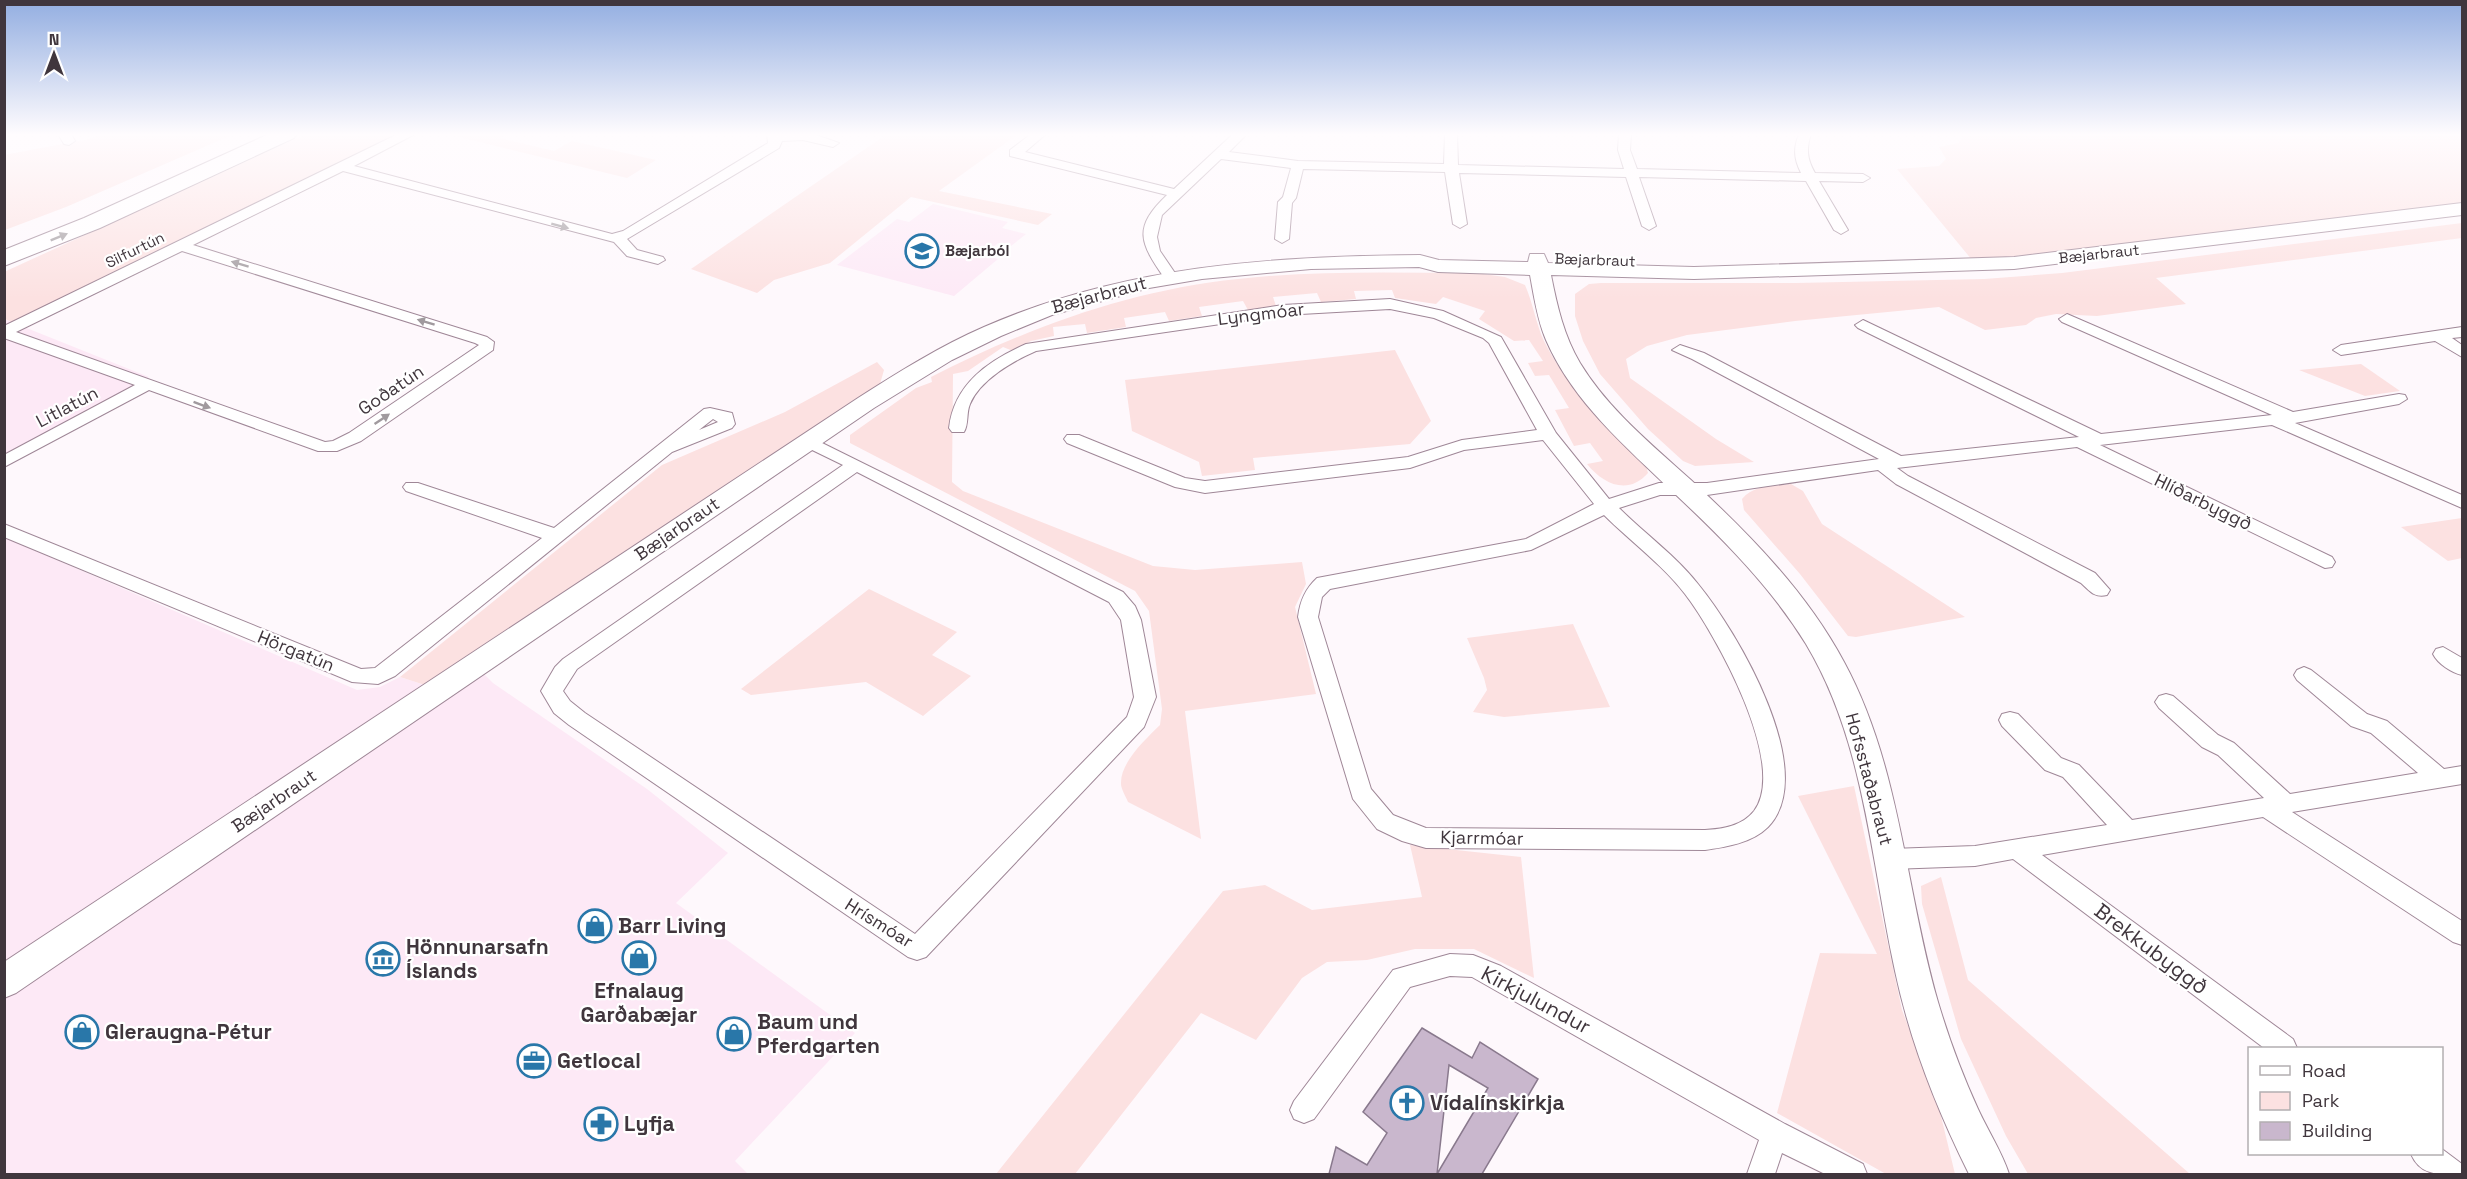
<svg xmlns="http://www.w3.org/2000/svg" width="2467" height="1179" viewBox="0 0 2467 1179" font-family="'Space Grotesk',sans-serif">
<rect width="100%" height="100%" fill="#fef8fc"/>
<g fill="#fde9f6">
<polygon points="933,204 1008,222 1002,228 1026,234 1011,246 998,243 985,255 998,259 954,296 837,265 897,219 909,222"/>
<polygon points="4,319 149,377 5,458"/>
<polygon points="4,537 357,690 380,687 400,677 425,685 481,671 493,683 647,789 728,853 676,903 855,1033 735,1161 748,1174 5,1174"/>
</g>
<g fill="#fce1e1">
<polygon points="101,134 234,134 66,207 5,230 4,155 89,139"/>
<polygon points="306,134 405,134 14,323 5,319 4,272"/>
<polygon points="447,134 505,134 500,138 554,151 572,141 656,160 627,178"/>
<polygon points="887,134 1018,134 939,191 1052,214 1038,225 911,197 830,263 774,280 757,293 691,269"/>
<polygon points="1963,134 2462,134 2462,205 2155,244 1972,260 1897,169 1939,166 1946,159 1939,147 1959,143"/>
<polygon points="2462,223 2462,238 2156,278 2186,304 2097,316 2056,314 2036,318 2026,325 1985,330 1939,307 1795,321 1687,335 1647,346 1626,359 1630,378 1716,439 1754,462 1695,466 1683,461 1648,429 1600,374 1583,341 1575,316 1575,294 1589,284 1601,283 1796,283 1984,279 2062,273"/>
<path d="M 1476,273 L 1505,277 L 1525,285 C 1533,303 1536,324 1544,341 C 1569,391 1608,427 1646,466 L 1648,473 C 1628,496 1603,484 1587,464 L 1603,461 L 1590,443 L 1574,446 L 1555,410 L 1569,408 L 1549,375 L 1535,376 L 1528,363 L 1543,361 L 1529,340 L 1514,341 L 1479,319 L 1485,311 L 1443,297 L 1436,304 L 1395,298 L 1392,290 L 1354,291 L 1356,299 L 1321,302 L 1317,293 L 1273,297 L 1276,306 L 1248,310 L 1243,301 L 1199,307 L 1202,316 L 1169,321 L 1165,312 L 1124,318 L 1126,327 L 1087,333 L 1085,324 L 1053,327 L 1054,336 L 1031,341 L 1013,351 L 1003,347 L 968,371 L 953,374 L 952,482 L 963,491 L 1153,566 L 1195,570 L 1302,562 L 1306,584 L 1295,607 L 1316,694 L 1185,711 L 1201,839 L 1128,802 C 1126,797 1121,789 1121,784 C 1120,762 1146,739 1160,725 L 1162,709 L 1149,611 L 1135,591 L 850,443 L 850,435 L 916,388 L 932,382 L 931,377 C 1027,328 1130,290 1238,279 C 1317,270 1397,273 1476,273 Z"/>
<polygon points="1395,350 1431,421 1410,444 1253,458 1255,470 1202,476 1199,462 1132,431 1125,380"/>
<polygon points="877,362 884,370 880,384 425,685 400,677 662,465 785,412"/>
<polygon points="2361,364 2400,391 2365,396 2299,370"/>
<path d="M 1791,484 L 1803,491 L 1822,524 L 1965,617 L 1856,637 L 1848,636 L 1800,574 L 1744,510 L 1742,499 C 1753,485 1776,486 1791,484 Z"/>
<polygon points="2462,518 2462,558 2448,561 2401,527"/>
<polygon points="869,589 957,632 932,655 971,676 923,716 866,682 751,695 741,689"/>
<polygon points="1573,624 1610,707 1504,717 1473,712 1487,690 1484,678 1467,638"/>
<polygon points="1854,786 1902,1010 1939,1108 1955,1174 1886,1174 1777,1113 1820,953 1877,954 1798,796"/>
<polygon points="1410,845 1521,857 1534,978 1474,949 1415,949 1367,960 1327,962 1302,978 1256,1040 1201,1013 1075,1174 996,1174 1223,891 1265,885 1312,910 1422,897"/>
<polygon points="1941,877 1968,980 2190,1174 2028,1174 2006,1136 1961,1039 1922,904 1921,886"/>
</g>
<path fill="#c9b7cd" stroke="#89798d" stroke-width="1.5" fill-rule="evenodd" d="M 1422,1028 L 1472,1058 L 1480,1042 L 1538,1079 L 1482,1174 L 1329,1174 L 1336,1147 L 1367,1165 L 1387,1133 L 1363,1112 ZM 1449,1065 L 1488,1088 L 1437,1174 Z"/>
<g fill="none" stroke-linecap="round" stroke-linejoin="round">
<g stroke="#9f8797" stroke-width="2">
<g id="street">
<polygon points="58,134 71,134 75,141 69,145 64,144"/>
<path d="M 398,134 L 415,134 L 354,166 L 612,234 L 623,231 L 768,143 L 767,134 L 813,134 L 839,143 L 833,147 L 803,140 L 782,141 L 779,148 L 627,239 L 637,250 L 663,257 L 665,260 L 658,264 L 627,256 L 614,242 L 343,171 L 193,245 L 487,337 L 494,342 L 493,350 L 361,441 L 337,451 L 318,451 L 149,390 L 4,467 L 4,455 L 135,385 L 4,338 L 4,326 ZM 182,251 L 475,343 L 479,345 L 349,433 L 333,441 L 325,442 L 16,332 Z"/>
<path d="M 1031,134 L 1046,134 L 1025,152 L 1174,189 L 1233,134 L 1247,134 L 1229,152 L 1298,161 L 1444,164 L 1445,134 L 1457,134 L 1458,165 L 1624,169 L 1618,150 L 1619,134 L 1631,134 L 1630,150 L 1637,169 L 1801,173 C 1794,159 1793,149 1799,134 L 1811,134 C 1806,149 1807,159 1815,173 L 1863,174 L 1870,178 L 1863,182 L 1819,181 L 1848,230 L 1841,234 L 1834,230 L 1806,181 L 1639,177 L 1656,226 L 1649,230 L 1642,226 L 1626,177 L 1459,173 L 1467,224 L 1460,228 L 1453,224 L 1445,172 L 1303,169 L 1296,198 L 1292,203 L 1289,239 L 1282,243 L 1275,239 L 1278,202 L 1283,197 L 1291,168 L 1221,159 L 1162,215 L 1157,237 L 1160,251 L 1177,276 L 1170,280 L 1165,279 C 1140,243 1132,228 1167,195 L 1010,156 L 1010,150 Z"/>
<path d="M 1390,299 L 1443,311 L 1501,337 L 1556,433 L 1609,499 L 1659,483 L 1707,483 L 1879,459 L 1692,359 L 1672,350 L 1680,345 L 1704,353 L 1901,456 L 2079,437 L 1858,328 L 1855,325 L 1863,320 L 2101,434 L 2272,415 L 2062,322 L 2059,319 L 2067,314 L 2293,412 L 2399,394 L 2405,395 L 2407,399 L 2399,404 L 2295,423 L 2462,495 L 2462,508 L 2272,425 L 2100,445 L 2332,557 L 2335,562 L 2332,567 L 2325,568 L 2077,447 L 1897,468 L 1908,476 L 2095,573 L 2110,590 L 2107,595 C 2094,598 2090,591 2081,583 L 1896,484 L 1878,470 L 1707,495 L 1660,495 L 1619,508 C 1645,534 1675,555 1698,584 C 1736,630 1821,772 1768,827 C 1752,843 1726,847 1705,850 L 1426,848 L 1402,841 L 1377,829 L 1353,799 L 1298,617 C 1300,601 1305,589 1317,578 L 1526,539 L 1594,504 L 1543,440 L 1464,450 L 1410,468 L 1205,493 L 1175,487 L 1067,443 L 1064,439 L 1067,435 L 1079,435 L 1185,478 L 1205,481 L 1408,457 L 1462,440 L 1537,430 L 1489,343 L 1483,338 L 1434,318 L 1390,309 L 1283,315 L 1036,351 C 1013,361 980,380 970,404 C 966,413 969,424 964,432 L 952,432 L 949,428 C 954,384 988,361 1026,344 L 1283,305 ZM 1604,515 C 1630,541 1662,564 1685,594 C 1715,633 1789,765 1754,811 C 1742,826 1723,829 1705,830 L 1426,828 L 1393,815 L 1371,789 L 1318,617 L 1322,597 L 1330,589 L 1531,550 Z"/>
<polygon points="2462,327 2462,337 2452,338 2462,345 2462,357 2435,341 2341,355 2333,350 2341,345"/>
<path d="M 710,408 L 732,413 L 735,424 L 732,428 L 672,452 L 395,676 L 378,684 L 352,682 L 4,537 L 4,524 L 361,669 L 375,668 L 542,538 L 406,491 L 403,487 L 406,483 L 418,483 L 554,528 L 704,409 ZM 713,419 L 718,422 L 699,430 Z"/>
<path d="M 810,437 L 1123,592 L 1135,606 L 1141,620 L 1156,697 L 1144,727 L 926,957 L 917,960 L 908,957 L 569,725 L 554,713 L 541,691 L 555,667 L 563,659 L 843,465 L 804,446 L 801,442 L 804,438 ZM 857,472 L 1109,602 L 1121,620 L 1134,697 L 1127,717 L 915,934 L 585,713 L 570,701 L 563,691 L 577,669 Z"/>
<path d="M 2443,647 L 2462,658 L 2462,675 C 2452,673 2438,664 2433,654 L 2436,649 Z"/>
<polygon points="2304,667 2311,670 2367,714 2387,721 2444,769 2462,766 2462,784 2292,812 2462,921 2462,945 2453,942 2263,817 2042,855 2293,1039 2297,1048 2264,1048 2013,859 1975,866 1891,869 1883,866 1879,859 1883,852 1891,849 1975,846 2107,825 2063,777 2045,770 2002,726 1999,720 2002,714 2010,712 2018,714 2061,758 2079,765 2132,820 2264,798 2218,755 2202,747 2159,708 2155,702 2159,696 2166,694 2173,696 2218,735 2234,743 2290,794 2418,773 2371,733 2351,726 2297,680 2294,675 2297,670"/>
<polygon points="1450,954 1473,955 1501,966 1785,1124 1863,1164 1867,1174 1825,1174 1782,1153 1775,1174 1747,1174 1759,1140 1472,977 1450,976 1410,987 1314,1119 1304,1123 1294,1119 1290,1110 1294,1101 1393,970"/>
<path d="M 2442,1149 L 2462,1164 L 2462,1174 C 2440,1174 2421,1177 2411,1154 L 2442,1154 Z"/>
</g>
</g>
<g stroke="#9f8797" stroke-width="2">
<path id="secondary" d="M 2462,203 L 2462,215 L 2014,269 L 1694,279 L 1551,275 C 1557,306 1564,336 1580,363 C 1608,409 1651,444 1691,480 C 1749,534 1806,591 1844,662 C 1901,767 1905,889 1938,1002 C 1949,1039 1962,1074 1978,1109 C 1988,1131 2002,1152 2009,1174 L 1969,1174 C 1937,1110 1910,1042 1895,971 C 1871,862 1865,742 1806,644 C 1771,587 1723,539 1674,493 C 1626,447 1573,402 1546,340 C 1537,319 1534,296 1530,275 L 1438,272 L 1419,267 L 1311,269 L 1202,279 L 1149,288 L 1052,315 L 1001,336 L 952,360 L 874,408 L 16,993 L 4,998 L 4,962 L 858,398 C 899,372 940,346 984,327 C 1123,266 1271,256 1420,255 L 1439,260 L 1528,262 L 1530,254 L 1544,254 L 1548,263 L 1694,267 L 2014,257 Z"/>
</g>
<g stroke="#9f8797" stroke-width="2">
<polygon id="primary" points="269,134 297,134 294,138 100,228 4,266 4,250 84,218"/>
</g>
<use href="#street" fill="#fff" fill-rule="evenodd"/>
<use href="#secondary" fill="#fff" fill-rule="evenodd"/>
<use href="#primary" fill="#fff" fill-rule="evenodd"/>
</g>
<defs><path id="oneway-solid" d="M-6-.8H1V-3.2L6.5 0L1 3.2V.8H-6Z" transform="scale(1.5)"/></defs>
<g fill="#a09a9e">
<use href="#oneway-solid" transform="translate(560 226) rotate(15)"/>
<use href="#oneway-solid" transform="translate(59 237) rotate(-22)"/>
<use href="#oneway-solid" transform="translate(240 264) rotate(-163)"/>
<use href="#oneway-solid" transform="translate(426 322) rotate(-163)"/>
<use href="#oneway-solid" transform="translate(202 405) rotate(20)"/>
<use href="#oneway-solid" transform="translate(382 419) rotate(-34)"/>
</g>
<linearGradient id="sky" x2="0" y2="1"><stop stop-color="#93aee1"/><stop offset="0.45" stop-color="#fffcfe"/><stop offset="1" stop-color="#fffcfe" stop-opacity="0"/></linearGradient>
<rect width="2467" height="299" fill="url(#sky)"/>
<defs>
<g id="school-ring" transform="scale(1.725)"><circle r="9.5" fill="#fff" stroke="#2977a9" stroke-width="1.5"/><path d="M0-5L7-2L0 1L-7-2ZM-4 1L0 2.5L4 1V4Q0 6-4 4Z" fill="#2977a9"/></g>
<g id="shop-ring" transform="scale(1.725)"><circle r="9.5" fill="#fff" stroke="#2977a9" stroke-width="1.5"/><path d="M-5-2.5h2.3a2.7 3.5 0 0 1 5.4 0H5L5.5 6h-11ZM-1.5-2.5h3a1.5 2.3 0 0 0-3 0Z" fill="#2977a9"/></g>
<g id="museum-ring" transform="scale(1.725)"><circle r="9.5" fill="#fff" stroke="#2977a9" stroke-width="1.5"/><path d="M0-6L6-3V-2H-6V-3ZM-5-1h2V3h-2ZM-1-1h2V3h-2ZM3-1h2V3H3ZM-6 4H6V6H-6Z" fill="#2977a9"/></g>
<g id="office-ring" transform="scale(1.725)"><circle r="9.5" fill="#fff" stroke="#2977a9" stroke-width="1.5"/><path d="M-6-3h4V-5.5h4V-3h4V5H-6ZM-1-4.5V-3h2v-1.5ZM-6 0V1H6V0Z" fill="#2977a9"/></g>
<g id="church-ring" transform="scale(1.725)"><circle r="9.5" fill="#fff" stroke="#2977a9" stroke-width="1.5"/><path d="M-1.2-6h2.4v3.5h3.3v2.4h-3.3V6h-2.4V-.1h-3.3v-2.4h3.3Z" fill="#2977a9"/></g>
<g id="pharmacy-ring" transform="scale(1.725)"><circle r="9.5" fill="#fff" stroke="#2977a9" stroke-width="1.5"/><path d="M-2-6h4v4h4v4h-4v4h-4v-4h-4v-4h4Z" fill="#2977a9"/></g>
</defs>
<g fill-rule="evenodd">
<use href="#school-ring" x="922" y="251"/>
<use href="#shop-ring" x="595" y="926"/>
<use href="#shop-ring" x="639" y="958"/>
<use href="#museum-ring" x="383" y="959"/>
<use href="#shop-ring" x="82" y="1032"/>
<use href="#shop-ring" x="734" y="1034"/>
<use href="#office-ring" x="534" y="1061"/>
<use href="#church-ring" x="1407" y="1103"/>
<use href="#pharmacy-ring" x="601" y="1124"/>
</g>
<g text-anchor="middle" stroke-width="4.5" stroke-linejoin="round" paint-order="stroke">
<g font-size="15" fill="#40363d" stroke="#fff">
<text transform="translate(135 250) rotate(-26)" y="5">Silfurtún</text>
<text transform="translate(2099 254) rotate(-6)" y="5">Bæjarbraut</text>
<text transform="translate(1595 260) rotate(2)" y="5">Bæjarbraut</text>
</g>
<g font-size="15" font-weight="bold" fill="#40363d" stroke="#fff" text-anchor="start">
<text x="945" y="256">Bæjarból</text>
</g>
<g font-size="18" fill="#40363d" stroke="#fff">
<text transform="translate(1099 295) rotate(-15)" y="6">Bæjarbraut</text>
<text transform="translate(1261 314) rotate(-7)" y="6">Lyngmóar</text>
<text transform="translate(391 390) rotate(-34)" y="6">Goðatún</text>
<text transform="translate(67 407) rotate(-28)" y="6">Litlatún</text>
<text transform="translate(2203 502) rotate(26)" y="6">Hlíðarbyggð</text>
<text transform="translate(677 529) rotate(-34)" y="6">Bæjarbraut</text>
<text transform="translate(296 651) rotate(22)" y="6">Hörgatún</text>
<text transform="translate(1869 779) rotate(75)" y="6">Hofsstaðabraut</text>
<text transform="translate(274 801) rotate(-34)" y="6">Bæjarbraut</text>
<text transform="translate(1482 838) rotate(1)" y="6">Kjarrmóar</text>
<text transform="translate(879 923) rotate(32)" y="6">Hrísmóar</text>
</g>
<g font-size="21" font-weight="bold" fill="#40363d" stroke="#fff" text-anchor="start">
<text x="618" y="933">Barr Living</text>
<text x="406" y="954">Hönnunarsafn<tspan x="406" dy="24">Íslands</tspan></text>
<text x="639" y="998" text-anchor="middle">Efnalaug<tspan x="639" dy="24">Garðabæjar</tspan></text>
<text x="757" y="1029">Baum und<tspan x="757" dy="24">Pferdgarten</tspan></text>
<text x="105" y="1039">Gleraugna-Pétur</text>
<text x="557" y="1068">Getlocal</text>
<text x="1430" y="1110">Vídalínskirkja</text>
<text x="624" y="1131">Lyfja</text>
</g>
<g font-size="21" fill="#40363d" stroke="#fff">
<text transform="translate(2151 949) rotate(37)" y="7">Brekkubyggð</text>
<text transform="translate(1536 1000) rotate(28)" y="7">Kirkjulundur</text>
</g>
</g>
<rect width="2467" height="1179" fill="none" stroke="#40363d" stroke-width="12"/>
<rect x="2248" y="1047" width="195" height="108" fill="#ffffff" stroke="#b3afb1" stroke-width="1.5"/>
<rect x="2260" y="1066" width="30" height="9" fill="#ffffff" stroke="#b3afb1" stroke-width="1.5"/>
<text x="2302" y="1077" font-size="18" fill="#40363d">Road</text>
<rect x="2260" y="1092" width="30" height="18" fill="#fce1e1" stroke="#b3afb1" stroke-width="1.5"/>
<text x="2302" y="1107" font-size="18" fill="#40363d">Park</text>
<rect x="2260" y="1122" width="30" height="18" fill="#c9b7cd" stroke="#b3afb1" stroke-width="1.5"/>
<text x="2302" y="1137" font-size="18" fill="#40363d">Building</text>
<g transform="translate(54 54)" stroke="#ffffff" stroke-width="4.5" paint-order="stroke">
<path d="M0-4.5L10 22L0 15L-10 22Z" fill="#40363d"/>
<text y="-9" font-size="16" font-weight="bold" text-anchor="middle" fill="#40363d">N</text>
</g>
</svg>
